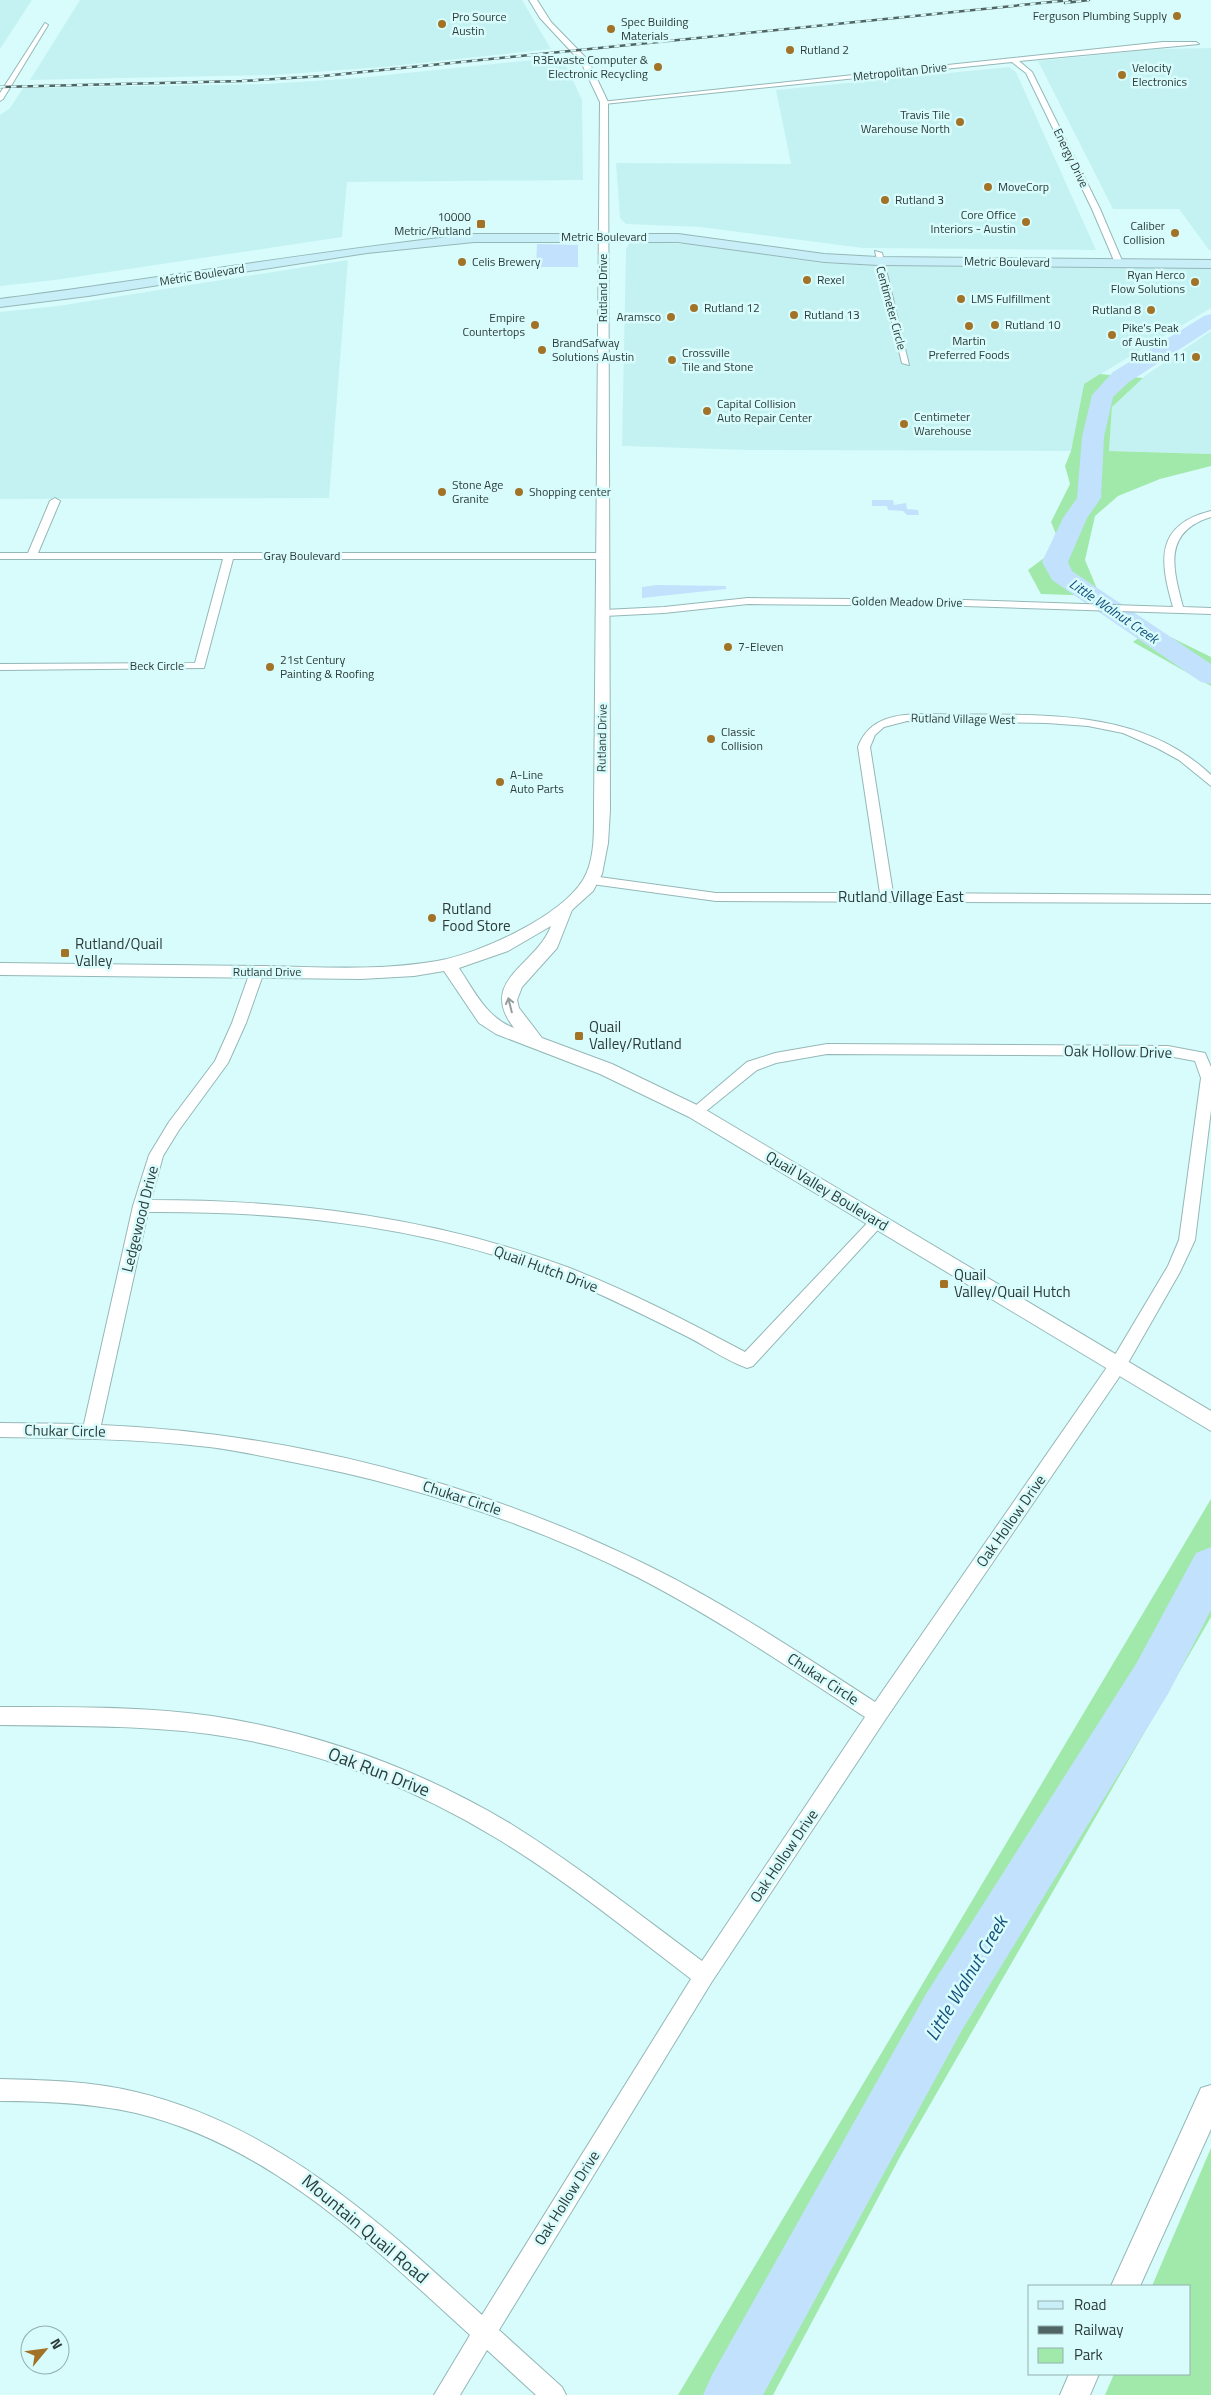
<svg xmlns="http://www.w3.org/2000/svg" width="1211" height="2395" viewBox="0 0 1211 2395" font-family="'Titillium Web',sans-serif">
<rect width="100%" height="100%" fill="#d8fcfc"/>
<g fill="#c4f2f2">
<polygon points="0,0 32,0 0,49"/>
<polygon points="80,0 522,0 551,49 383,67 274,75 30,80"/>
<polygon points="1211,48 1211,250 1209,250 1179,209 1113,209 1038,61 1158,49"/>
<polygon points="562,57 582,100 583,180 347,182 342,237 55,280 0,286 0,115 10,108 23,88 267,84 358,78"/>
<polygon points="1009,67 1016,72 1096,250 863,248 700,227 626,224 620,218 616,163 791,164 776,90"/>
<polygon points="630,242 693,244 821,263 902,266 1211,268 1211,308 1084,384 1071,451 749,450 622,446 626,249"/>
<polygon points="348,260 329,498 0,499 0,312 58,306"/>
<polygon points="1211,331 1211,454 1109,451 1112,407 1146,375"/>
</g>
<g fill="#a1e9aa">
<polygon points="1100,374 1143,378 1112,407 1109,451 1211,454 1211,466 1160,479 1118,496 1095,516 1085,560 1100,596 1041,594 1028,570 1044,558 1056,534 1051,522 1070,484 1065,466 1071,451 1084,384"/>
<polygon points="1152,628 1211,657 1211,686 1133,642"/>
<polygon points="1211,1499 1211,1617 901,2155 773,2395 678,2395"/>
<polygon points="1211,2148 1211,2395 1105,2395 1114,2374 1190,2374 1190,2286 1152,2286"/>
</g>
<g fill="#c1e1fc">
<polygon points="537,244 578,245 578,267 536,267"/>
<polygon points="872,500 893,500 894,505 906,503 907,509 918,510 919,515 907,515 903,511 888,510 887,506 872,506"/>
<polygon points="657,585 726,586 726,589 642,598 642,587"/>
</g>
<g fill="none" stroke-linecap="round" stroke-linejoin="round">
<g fill="#c1e1fc" fill-rule="evenodd">
<polygon points="1211,314 1211,329 1129,382 1113,397 1104,437 1101,498 1087,518 1068,562 1072,571 1211,664 1211,684 1201,682 1052,580 1042,562 1063,518 1077,498 1082,437 1092,395 1113,372 1204,316"/>
<polygon points="1211,1547 1211,1610 1168,1694 962,2030 763,2395 703,2395 712,2375 926,1994 1136,1664 1196,1553"/>
</g>
<g stroke="#95b7b7" stroke-width="2">
<g id="minor">
<polygon points="45,23 48,25 3,99 0,101 0,93"/>
<polygon points="1163,42 1196,42 1199,44 1019,61 1032,72 1100,209 1123,263 1119,265 1115,263 1092,209 1026,73 1012,62 604,104 601,102"/>
<polygon points="875,251 882,253 909,365 902,363"/>
<polygon points="55,498 60,501 38,553 604,553 609,556 604,559 233,559 204,668 0,670 0,664 195,663 223,559 0,559 0,553 28,553 50,501"/>
<path d="M 1211,511 L 1211,517 C 1162,532 1173,569 1183,607 L 1211,608 L 1211,614 L 965,606 L 748,604 L 664,613 L 604,616 L 599,613 L 604,610 L 664,607 L 748,598 L 965,600 L 1173,607 C 1160,562 1154,525 1211,511 Z"/>
<path d="M 926,714 C 1023,717 1135,702 1211,775 L 1211,786 L 1179,760 L 1157,748 L 1123,733 L 1088,726 L 1047,723 L 907,721 L 884,727 L 875,735 L 870,747 L 893,893 L 1211,895 L 1211,903 L 716,901 L 592,884 L 586,880 L 592,876 L 716,893 L 880,893 L 858,747 C 869,717 898,714 926,714 Z"/>
<path d="M 257,967 L 264,972 L 246,1023 L 228,1063 L 179,1130 L 163,1156 L 151,1200 C 293,1200 433,1217 567,1267 C 629,1291 687,1321 745,1352 L 873,1217 L 883,1217 L 886,1221 L 753,1366 L 747,1368 C 727,1361 709,1348 690,1338 C 654,1320 618,1302 581,1286 C 443,1228 296,1211 148,1212 L 101,1425 C 291,1433 478,1482 649,1566 C 728,1605 801,1654 875,1702 L 1112,1360 L 1168,1266 L 1179,1240 L 1201,1078 L 1195,1061 L 1168,1056 L 827,1054 L 776,1063 L 757,1070 L 700,1116 L 690,1116 L 688,1112 L 747,1062 L 775,1053 L 827,1044 L 1168,1046 L 1205,1053 L 1211,1067 L 1211,1110 L 1195,1240 L 1180,1272 L 1124,1370 L 885,1720 L 711,1983 L 499,2330 L 562,2387 L 566,2395 L 536,2395 L 487,2350 L 460,2395 L 434,2395 L 470,2335 C 370,2244 271,2146 136,2113 C 91,2103 45,2101 0,2101 L 0,2079 C 45,2080 91,2081 136,2092 C 275,2125 379,2221 482,2315 L 691,1979 C 628,1931 564,1879 496,1838 C 409,1785 311,1748 209,1734 C 140,1725 70,1726 0,1725 L 0,1707 C 70,1707 142,1706 212,1716 C 317,1732 419,1769 511,1824 C 577,1865 640,1915 702,1961 L 865,1717 C 791,1669 718,1619 639,1578 C 528,1522 409,1484 287,1461 C 261,1456 235,1450 209,1447 C 140,1439 70,1438 0,1437 L 0,1423 L 84,1424 L 133,1206 L 149,1155 L 169,1122 L 215,1061 L 232,1023 L 250,972 Z"/>
</g>
</g>
<g stroke="#95b7b7" stroke-width="2">
<g id="tertiary">
<path d="M 529,0 L 537,0 L 551,22 L 588,60 L 608,102 L 610,810 L 608,843 L 602,874 L 593,891 L 572,910 L 557,948 L 522,987 L 517,1000 L 519,1008 L 542,1038 L 612,1064 L 701,1107 L 1211,1411 L 1211,1431 L 689,1117 L 600,1074 L 496,1034 L 479,1023 L 444,971 L 414,976 L 361,979 L 0,975 L 0,963 C 88,964 176,965 264,966 C 321,967 380,971 437,961 C 479,954 560,917 583,880 C 595,861 594,832 594,810 L 600,102 L 581,62 L 540,18 ZM 551,926 C 536,966 477,980 514,1028 C 487,1018 474,991 459,968 L 508,951 Z"/>
<polygon points="1211,2085 1211,2129 1140,2286 1111,2286 1201,2088"/>
<polygon points="1069,2374 1099,2374 1090,2395 1060,2395"/>
</g>
</g>
<g stroke="#95b7b7" stroke-width="2">
<path id="secondary" d="M 474,234 L 678,234 L 824,254 L 878,257 L 1211,260 L 1211,268 L 878,265 L 824,262 L 678,242 L 474,242 L 367,253 L 88,296 L 0,307 L 0,299 C 158,279 315,251 474,234 Z"/>
</g>
<use href="#minor" fill="#fff" fill-rule="evenodd"/>
<use href="#tertiary" fill="#fff" fill-rule="evenodd"/>
<use href="#secondary" fill="#c8eef8" fill-rule="evenodd"/>
<g stroke="#516464" stroke-width="2.5">
<g id="rail">
<polyline points="1065,3 1089,0"/>
<polyline points="0,87 242,81 323,76 1071,0"/>
</g>
</g>
<use href="#rail" stroke="#d8fcfc" stroke-width="2" stroke-dasharray="5.5" stroke-linecap="butt"/>
</g>
<defs><path id="oneway-shaft" d="M-6 0H5M1.5-3L5.5 0L1.5 3" fill="none" stroke-width="1.6" stroke-linecap="round" stroke-linejoin="round" transform="scale(1.25)"/></defs>
<use stroke="#969d9d" href="#oneway-shaft" transform="translate(510 1005) rotate(-104)"/>
<g fill="#a27226" stroke="#d8fcfc" stroke-width="2">
<circle cx="1177" cy="16" r="5"/>
<circle cx="442" cy="24" r="5"/>
<circle cx="611" cy="29" r="5"/>
<circle cx="790" cy="50" r="5"/>
<circle cx="658" cy="67" r="5"/>
<circle cx="1122" cy="75" r="5"/>
<circle cx="960" cy="122" r="5"/>
<circle cx="988" cy="187" r="5"/>
<circle cx="885" cy="200" r="5"/>
<circle cx="1026" cy="222" r="5"/>
<rect x="476" y="219" width="10" height="10" rx="2.5"/>
<circle cx="1175" cy="233" r="5"/>
<circle cx="462" cy="262" r="5"/>
<circle cx="807" cy="280" r="5"/>
<circle cx="1195" cy="282" r="5"/>
<circle cx="961" cy="299" r="5"/>
<circle cx="694" cy="308" r="5"/>
<circle cx="1151" cy="310" r="5"/>
<circle cx="794" cy="315" r="5"/>
<circle cx="671" cy="317" r="5"/>
<circle cx="535" cy="325" r="5"/>
<circle cx="995" cy="325" r="5"/>
<circle cx="969" cy="326" r="5"/>
<circle cx="1112" cy="335" r="5"/>
<circle cx="542" cy="350" r="5"/>
<circle cx="1196" cy="357" r="5"/>
<circle cx="672" cy="360" r="5"/>
<circle cx="707" cy="411" r="5"/>
<circle cx="904" cy="424" r="5"/>
<circle cx="442" cy="492" r="5"/>
<circle cx="519" cy="492" r="5"/>
<circle cx="728" cy="647" r="5"/>
<circle cx="270" cy="667" r="5"/>
<circle cx="711" cy="739" r="5"/>
<circle cx="500" cy="782" r="5"/>
<circle cx="432" cy="918" r="5"/>
<rect x="60" y="948" width="10" height="10" rx="2.5"/>
<rect x="574" y="1031" width="10" height="10" rx="2.5"/>
<rect x="939" y="1279" width="10" height="10" rx="2.5"/>
</g>
<g text-anchor="middle" stroke-width="5" stroke-linejoin="round" paint-order="stroke">
<g font-size="12" fill="#2d3b3b" stroke="#d8fcfc" text-anchor="start">
<text x="1167" y="20" text-anchor="end">Ferguson Plumbing Supply</text>
<text x="452" y="21">Pro Source<tspan x="452" dy="14">Austin</tspan></text>
<text x="621" y="26">Spec Building<tspan x="621" dy="14">Materials</tspan></text>
<text x="800" y="54">Rutland 2</text>
<text x="648" y="64" text-anchor="end">R3Ewaste Computer &amp;<tspan x="648" dy="14">Electronic Recycling</tspan></text>
<text x="1132" y="72">Velocity<tspan x="1132" dy="14">Electronics</tspan></text>
<text x="950" y="119" text-anchor="end">Travis Tile<tspan x="950" dy="14">Warehouse North</tspan></text>
<text x="998" y="191">MoveCorp</text>
<text x="895" y="204">Rutland 3</text>
<text x="1016" y="219" text-anchor="end">Core Office<tspan x="1016" dy="14">Interiors - Austin</tspan></text>
<text x="471" y="221" text-anchor="end">10000<tspan x="471" dy="14">Metric/Rutland</tspan></text>
<text x="1165" y="230" text-anchor="end">Caliber<tspan x="1165" dy="14">Collision</tspan></text>
<text x="472" y="266">Celis Brewery</text>
<text x="1185" y="279" text-anchor="end">Ryan Herco<tspan x="1185" dy="14">Flow Solutions</tspan></text>
<text x="817" y="284">Rexel</text>
<text x="971" y="303">LMS Fulfillment</text>
<text x="704" y="312">Rutland 12</text>
<text x="1141" y="314" text-anchor="end">Rutland 8</text>
<text x="804" y="319">Rutland 13</text>
<text x="661" y="321" text-anchor="end">Aramsco</text>
<text x="525" y="322" text-anchor="end">Empire<tspan x="525" dy="14">Countertops</tspan></text>
<text x="1005" y="329">Rutland 10</text>
<text x="1122" y="332">Pike's Peak<tspan x="1122" dy="14">of Austin</tspan></text>
<text x="969" y="345" text-anchor="middle">Martin<tspan x="969" dy="14">Preferred Foods</tspan></text>
<text x="552" y="347">BrandSafway<tspan x="552" dy="14">Solutions Austin</tspan></text>
<text x="682" y="357">Crossville<tspan x="682" dy="14">Tile and Stone</tspan></text>
<text x="1186" y="361" text-anchor="end">Rutland 11</text>
<text x="717" y="408">Capital Collision<tspan x="717" dy="14">Auto Repair Center</tspan></text>
<text x="914" y="421">Centimeter<tspan x="914" dy="14">Warehouse</tspan></text>
<text x="452" y="489">Stone Age<tspan x="452" dy="14">Granite</tspan></text>
<text x="529" y="496">Shopping center</text>
<text x="738" y="651">7-Eleven</text>
<text x="280" y="664">21st Century<tspan x="280" dy="14">Painting &amp; Roofing</tspan></text>
<text x="721" y="736">Classic<tspan x="721" dy="14">Collision</tspan></text>
<text x="510" y="779">A-Line<tspan x="510" dy="14">Auto Parts</tspan></text>
</g>
<g font-size="12" fill="#2d3b3b" stroke="#d8fcfc">
<text transform="translate(900 72) rotate(-6)" y="4">Metropolitan Drive</text>
<text transform="translate(1071 158) rotate(64)" y="4">Energy Drive</text>
<text x="604" y="241">Metric Boulevard</text>
<text transform="translate(1007 262) rotate(1)" y="4">Metric Boulevard</text>
<text transform="translate(202 275) rotate(-9)" y="4">Metric Boulevard</text>
<text transform="translate(603 288) rotate(-90)" y="4">Rutland Drive</text>
<text transform="translate(891 308) rotate(75)" y="4">Centimeter Circle</text>
<text x="302" y="560">Gray Boulevard</text>
<text transform="translate(907 602) rotate(1)" y="4">Golden Meadow Drive</text>
<text x="157" y="670">Beck Circle</text>
<text transform="translate(963 719) rotate(1)" y="4">Rutland Village West</text>
<text transform="translate(602 738) rotate(-89)" y="4">Rutland Drive</text>
<text x="267" y="976">Rutland Drive</text>
</g>
<g font-size="14" font-style="italic" fill="#15517d" stroke="#d8fcfc">
<text transform="translate(1114 611) rotate(34)" y="5">Little Walnut Creek</text>
</g>
<g font-size="15" fill="#2d3b3b" stroke="#d8fcfc">
<text x="901" y="902">Rutland Village East</text>
<text transform="translate(1118 1052) rotate(1)" y="5">Oak Hollow Drive</text>
<text transform="translate(827 1191) rotate(31)" y="5">Quail Valley Boulevard</text>
<text transform="translate(140 1219) rotate(-76)" y="5">Ledgewood Drive</text>
<text transform="translate(546 1269) rotate(20)" y="5">Quail Hutch Drive</text>
<text transform="translate(65 1431) rotate(1)" y="5">Chukar Circle</text>
<text transform="translate(462 1498) rotate(18)" y="5">Chukar Circle</text>
<text transform="translate(1011 1521) rotate(-55)" y="5">Oak Hollow Drive</text>
<text transform="translate(823 1679) rotate(33)" y="5">Chukar Circle</text>
<text transform="translate(784 1856) rotate(-56)" y="5">Oak Hollow Drive</text>
<text transform="translate(567 2198) rotate(-58)" y="5">Oak Hollow Drive</text>
</g>
<g font-size="15" fill="#2d3b3b" stroke="#d8fcfc" text-anchor="start">
<text x="442" y="914">Rutland<tspan x="442" dy="17">Food Store</tspan></text>
<text x="75" y="949">Rutland/Quail<tspan x="75" dy="17">Valley</tspan></text>
<text x="589" y="1032">Quail<tspan x="589" dy="17">Valley/Rutland</tspan></text>
<text x="954" y="1280">Quail<tspan x="954" dy="17">Valley/Quail Hutch</tspan></text>
</g>
<g font-size="18" fill="#2d3b3b" stroke="#d8fcfc">
<text transform="translate(379 1772) rotate(21)" y="6">Oak Run Drive</text>
<text transform="translate(365 2229) rotate(40)" y="6">Mountain Quail Road</text>
</g>
<g font-size="19" font-style="italic" fill="#15517d" stroke="#d8fcfc">
<text transform="translate(966 1978) rotate(-59)" y="7">Little Walnut Creek</text>
</g>
</g>
<rect x="1028" y="2285" width="162" height="90" fill="#d8fcfc" stroke="#94afaf"/>
<rect x="1038" y="2301" width="25" height="8" fill="#c8eef8" stroke="#94afaf"/>
<text x="1074" y="2310" font-size="15" fill="#2d3b3b">Road</text>
<rect x="1038" y="2326" width="25" height="8" fill="#516464" stroke="#94afaf"/>
<text x="1074" y="2335" font-size="15" fill="#2d3b3b">Railway</text>
<rect x="1038" y="2348" width="25" height="15" fill="#a1e9aa" stroke="#94afaf"/>
<text x="1074" y="2360" font-size="15" fill="#2d3b3b">Park</text>
<g transform="translate(45 2350) rotate(61)"><circle r="24" fill="#d8fcfc" stroke="#94afaf"/>
<path d="M0-4L9 19L0 12L-9 19Z" fill="#a27226"/>
<text y="-8" font-size="14" font-weight="bold" text-anchor="middle" fill="#2d3b3b">N</text>
</g>
</svg>
